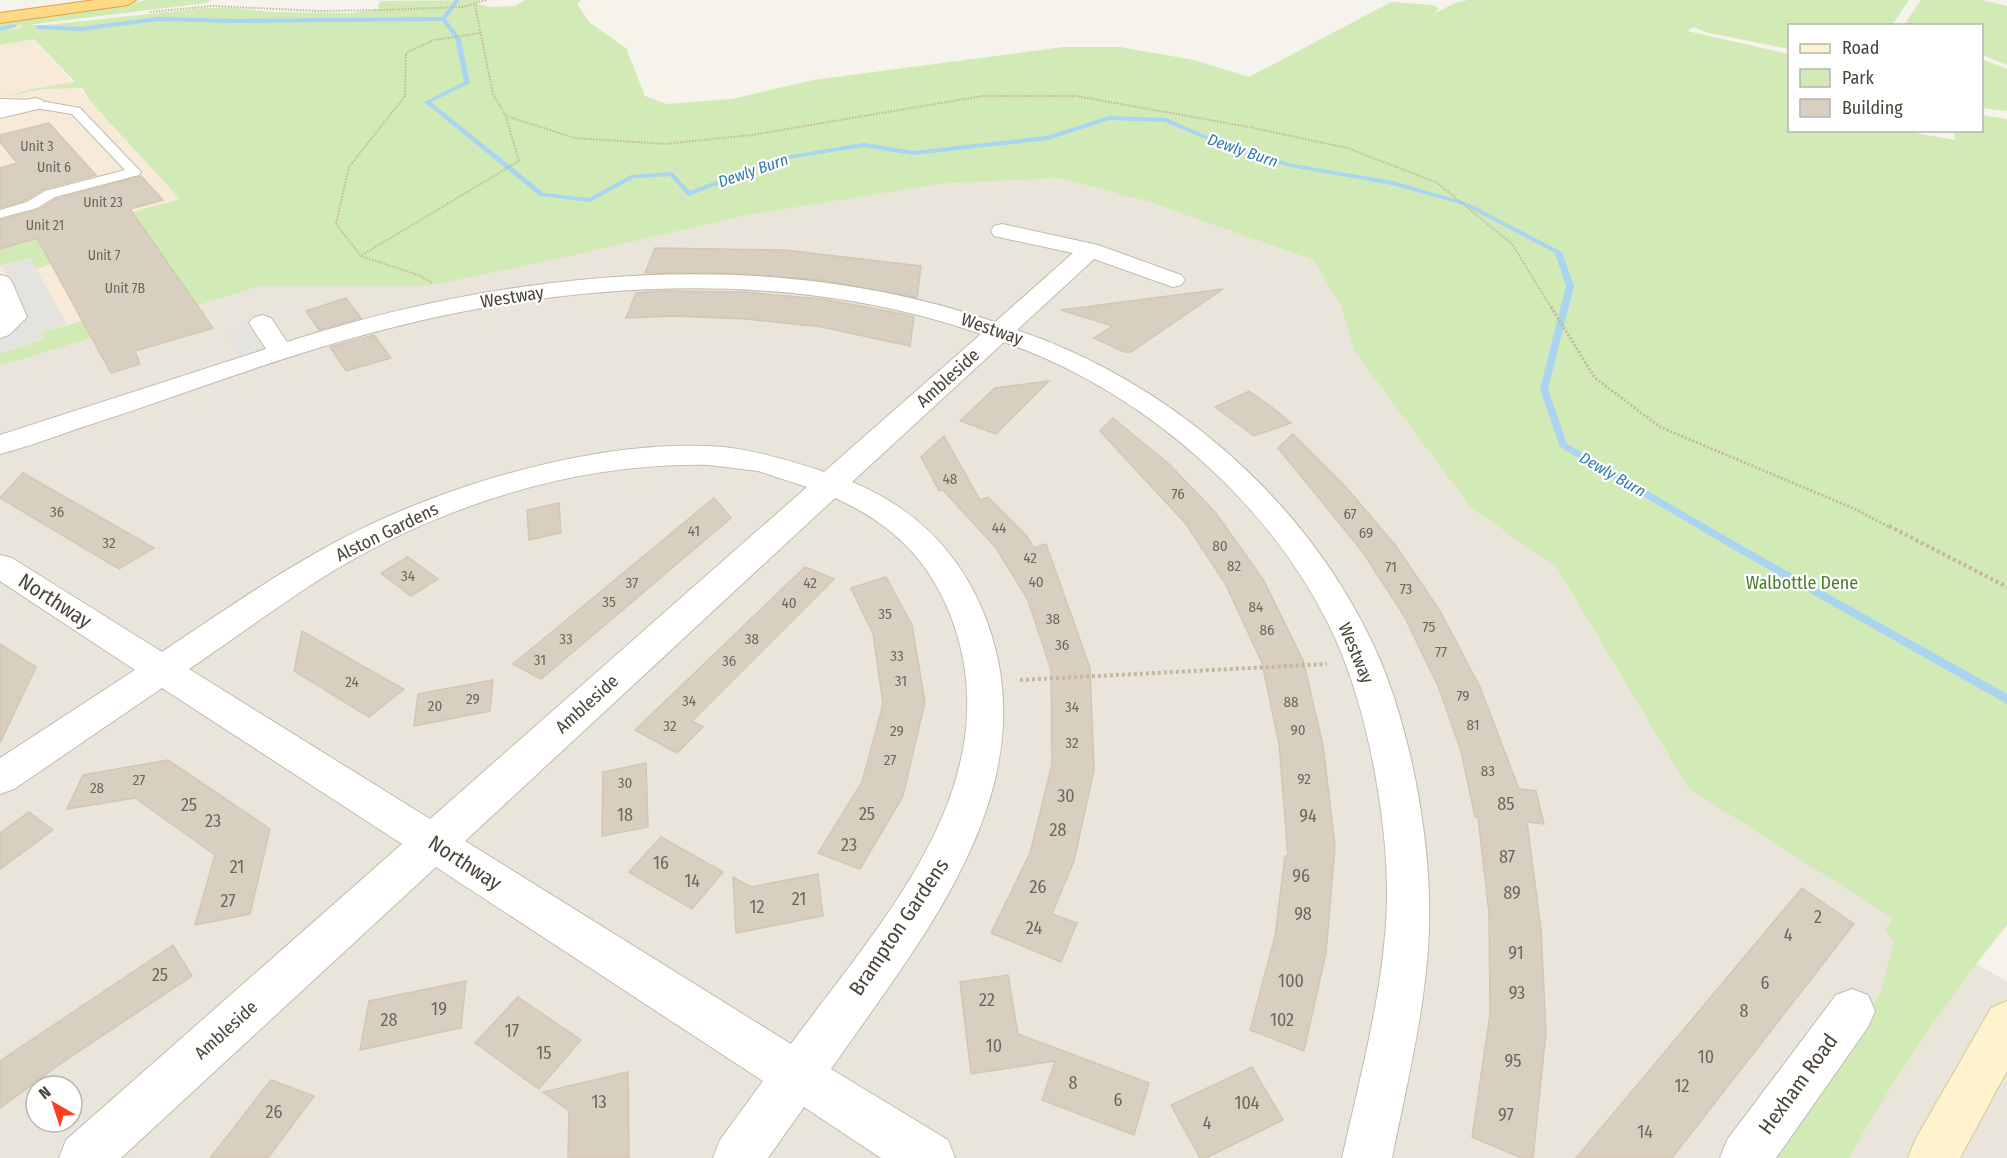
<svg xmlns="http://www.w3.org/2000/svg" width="2007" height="1158" viewBox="0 0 2007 1158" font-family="'Fira Sans Condensed',sans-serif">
<rect width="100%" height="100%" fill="#f6f3ec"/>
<path fill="#eae5da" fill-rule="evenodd" d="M 1059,178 L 1149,202 L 1313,260 L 1341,306 L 1356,352 L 1471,508 L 1557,568 L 1688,788 L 1893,918 L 2007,981 L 2007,1158 L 0,1158 L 0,366 L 261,286 L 429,286 L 738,217 L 939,184 ZM 36,1086 L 72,1086 L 72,1122 L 36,1122 Z"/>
<polygon fill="#f7ead8" points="20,25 261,286 0,366 0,28"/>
<g fill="#d2eab5">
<path d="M 149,0 L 212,0 L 206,3 L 27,25 L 45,25 L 205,8 L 234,8 L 275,12 L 351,13 L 379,9 L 378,5 L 381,1 L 480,0 L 475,3 L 490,7 L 515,6 L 525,0 L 581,0 L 577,4 L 589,22 L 626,48 L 645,96 L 667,104 L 732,99 L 813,80 L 1063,47 L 1120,47 L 1194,60 L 1249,77 L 1391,2 L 1432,5 L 1439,8 L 1435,13 L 1455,3 L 1468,0 L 1909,0 L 1892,25 L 1790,26 L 1789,49 L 1705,32 L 1694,27 L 1687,31 L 1789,54 L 1790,130 L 1903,131 L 1955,140 L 1953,131 L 1982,130 L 1982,115 L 2007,119 L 2007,925 C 1948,998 1895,1075 1849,1158 L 1775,1158 L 1879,996 L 1894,942 L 1885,930 L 1892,918 L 1688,788 L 1557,568 L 1471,508 L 1355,352 L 1341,306 L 1313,260 L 1149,202 L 1059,178 L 939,184 L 738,217 L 574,255 L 429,286 L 261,286 L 0,366 L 0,353 L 43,340 L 40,332 L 83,321 L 52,264 L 36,269 L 30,258 L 0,266 L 0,249 L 180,199 L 91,102 L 82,88 L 44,89 L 1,97 L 32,89 L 75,82 L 34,39 L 0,45 L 0,31 L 22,28 L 20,25 L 0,28 L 0,21 Z"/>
<polygon points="1921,0 1982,0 2007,6 2007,65 1982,55 1982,26 1904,25"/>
<polygon points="1982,59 2007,69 2007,111 1982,108"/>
</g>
<g fill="#e5e3e0">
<polygon points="30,258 67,324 40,332 44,339 0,353 0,279 8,277 2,266"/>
<polygon points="248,325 262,349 240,356 226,332"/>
</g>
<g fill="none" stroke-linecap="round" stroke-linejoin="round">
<g fill="#a9d4f2" fill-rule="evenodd">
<polygon points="455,0 460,0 446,19 461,39 470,83 431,102 544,193 589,198 631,175 672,172 690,191 778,157 864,143 913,151 1047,136 1109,116 1166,118 1228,145 1293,164 1393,181 1468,203 1562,252 1574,286 1548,389 1567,444 1744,547 2007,694 2007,704 1736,551 1560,447 1540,389 1566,286 1555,253 1464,205 1392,185 1290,167 1224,147 1165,122 1109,120 1048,140 913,155 864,147 781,160 689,196 687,195 670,176 634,178 590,202 540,196 424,102 464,82 455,39 442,21 235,23 158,21 81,31 38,29 35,27 38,25 81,27 158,17 235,19 442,17"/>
<polygon points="15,24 17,27 0,31 0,27"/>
</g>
</g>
<g fill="#d8cfc1" stroke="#d3c7b4" stroke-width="1.5">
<polygon points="49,123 96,175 44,189 26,200 0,208 0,168 17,163 0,142 0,135"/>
<polygon points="141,176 163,200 130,209 213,328 135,351 140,364 111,373 37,238 0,249 0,220 38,210 56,199"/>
<polygon points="655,248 784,250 921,266 917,298 820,280 730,273 645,273"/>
<polygon points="1223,289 1131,352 1124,352 1094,338 1113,326 1061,310"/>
<polygon points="662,291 743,292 823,299 903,314 914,317 910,346 822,327 746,319 674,316 626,318 636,293"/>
<polygon points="346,298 361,318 319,330 306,311"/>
<polygon points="374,335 391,358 346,371 330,347"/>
<polygon points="1049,381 996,434 960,421 995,388"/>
<polygon points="1249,391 1269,405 1291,423 1254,436 1215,407"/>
<polygon points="1113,418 1170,465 1216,513 1264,581 1303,660 1323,745 1335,846 1326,953 1304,1051 1250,1030 1275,936 1285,856 1288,856 1279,744 1262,663 1226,585 1186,524 1100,431"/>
<polygon points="1293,434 1345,486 1396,546 1440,611 1480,687 1519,789 1536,791 1544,824 1527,822 1541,929 1546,1032 1533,1158 1522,1158 1472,1137 1490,1014 1489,914 1478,817 1475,817 1461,751 1438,686 1404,616 1362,551 1278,448"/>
<polygon points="944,436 980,500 988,497 1026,535 1034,548 1046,544 1090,668 1094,770 1074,861 1052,914 1077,923 1061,962 991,933 1030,853 1052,764 1051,670 1028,600 996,548 943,490 939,491 921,457"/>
<polygon points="23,473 100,517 154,548 119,569 0,498"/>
<polygon points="714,498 731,518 541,679 513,664"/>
<polygon points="559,503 561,533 529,540 527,510"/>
<polygon points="408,557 438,579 411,596 381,573"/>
<polygon points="805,567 834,579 692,721 703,727 677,753 635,730"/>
<polygon points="886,577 912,625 925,702 903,796 860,869 818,853 862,782 883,704 873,634 851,588"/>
<polygon points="302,631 380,676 404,689 369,717 294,671"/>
<polygon points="0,644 36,667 0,743"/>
<polygon points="493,680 490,711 414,726 418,694"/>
<polygon points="168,760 270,829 250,914 195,925 215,855 135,798 67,809 83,775"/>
<polygon points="646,763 648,827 602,836 603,772"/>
<polygon points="29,812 53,830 0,869 0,833"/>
<polygon points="661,837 723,872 692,909 629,872"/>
<polygon points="818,874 823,916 736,933 733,877 751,887"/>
<polygon points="1802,888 1854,924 1672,1158 1576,1158"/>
<polygon points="173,945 192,976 63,1062 0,1108 0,1061"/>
<polygon points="1008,975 1018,1034 1149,1083 1134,1135 1042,1100 1055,1061 971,1074 960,982"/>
<polygon points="466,981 461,1028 360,1050 369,1001"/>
<polygon points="518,997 581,1040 539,1089 475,1043"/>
<polygon points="1252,1067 1283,1120 1206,1158 1200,1158 1171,1105"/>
<polygon points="628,1072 629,1158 568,1158 569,1111 543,1092"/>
<polygon points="271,1080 314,1096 268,1158 210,1158"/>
</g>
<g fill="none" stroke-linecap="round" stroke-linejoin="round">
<g stroke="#c2bbae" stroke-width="2">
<polygon id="service" points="0,99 35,100 80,108 141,172 139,175 55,197 37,208 0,218 0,210 27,202 45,191 125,170 72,114 35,108 0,107"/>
</g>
<g stroke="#c2bbae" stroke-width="2">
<g id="minor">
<polygon points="35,98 42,100 44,104 42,108 0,118 0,106"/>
<path d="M 1002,224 L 1098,245 L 1181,275 L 1185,280 L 1181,285 L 1173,287 L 1094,259 L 1017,330 C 1167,381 1302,496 1371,640 C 1406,712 1427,817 1429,897 C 1432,985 1409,1072 1392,1158 L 1342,1158 C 1361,1073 1385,987 1387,900 C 1388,821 1368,710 1335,638 C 1274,504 1142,390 1004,342 L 852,482 C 912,507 956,548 982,609 C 1055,782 924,935 831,1069 L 948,1140 L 955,1158 L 881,1158 L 804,1107 L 768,1158 L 713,1158 L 720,1140 L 763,1081 L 436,867 L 121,1158 L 59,1158 L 66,1140 L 402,844 L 162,688 L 14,789 L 0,794 L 0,758 L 135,670 L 0,581 L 0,555 L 12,558 L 162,652 C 217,615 272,577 330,545 C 438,486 600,437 723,447 C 758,451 791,461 824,472 L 981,334 C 776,263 547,282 342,341 C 258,365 175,397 92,424 C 61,434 31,446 0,454 L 0,435 L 266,349 L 249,323 L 253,318 L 262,315 L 271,318 L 287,342 C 513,269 767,244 995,322 L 1073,253 L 994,236 L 991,231 L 994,226 ZM 709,465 L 758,471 L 807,487 L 430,819 L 189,669 C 232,640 274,609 317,581 C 432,508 572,462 709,465 ZM 835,498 C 889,522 928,558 950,614 C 1015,781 882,920 791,1044 L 465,841 Z"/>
<polygon points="0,275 8,277 12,282 27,317 9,335 0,338"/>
<polygon points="1852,989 1868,995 1875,1011 1868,1027 1776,1158 1720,1158 1727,1140 1836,995"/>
</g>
</g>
<g stroke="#d6c79b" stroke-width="2">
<polygon id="secondary" points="2007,1001 2007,1071 1960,1158 1908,1158 1915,1140 1991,1008"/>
</g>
<g stroke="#e0a43c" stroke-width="2">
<polygon id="trunk" points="95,0 136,0 128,5 0,23 0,13"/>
</g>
<g stroke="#c4b79f" stroke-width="2" stroke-dasharray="1.5 1.5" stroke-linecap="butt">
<polyline points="475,5 493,94 506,116 575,138 665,144 752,135 982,96 1076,96 1249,127 1347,148 1436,182 1512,244 1552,309"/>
<polyline points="150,12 212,6 320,11 382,10 463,7 486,0"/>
<polyline points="362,255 519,161 506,117"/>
<polyline points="432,283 421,276 361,256 336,224 349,167 405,96 406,53 434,40 481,33"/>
</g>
<polyline stroke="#c4b79f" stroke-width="3" stroke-dasharray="2 2" stroke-linecap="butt" points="1551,307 1595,378 1660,427 1855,509 1891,528"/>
<g stroke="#c4b79f" stroke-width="4" stroke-dasharray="3 3" stroke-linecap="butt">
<polyline points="1889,526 2007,587"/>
<polyline points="1020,680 1327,664"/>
</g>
<use href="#service" fill="#fff" fill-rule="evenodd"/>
<use href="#minor" fill="#fff" fill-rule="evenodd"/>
<use href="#secondary" fill="#fff3cd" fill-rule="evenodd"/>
<use href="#trunk" fill="#ffd985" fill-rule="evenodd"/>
</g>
<g text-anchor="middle" stroke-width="4.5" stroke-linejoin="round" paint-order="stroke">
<g font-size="14" fill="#6e675b">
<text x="37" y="151">Unit 3</text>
<text x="54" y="172">Unit 6</text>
<text x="103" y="207">Unit 23</text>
<text x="45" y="230">Unit 21</text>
<text x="104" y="260">Unit 7</text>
<text x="125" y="293">Unit 7B</text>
</g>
<g font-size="15" fill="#6e675b">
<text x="950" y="484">48</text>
<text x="1178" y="499">76</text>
<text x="57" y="517">36</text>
<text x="1350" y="519">67</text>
<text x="999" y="533">44</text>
<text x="694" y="536">41</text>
<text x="1366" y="538">69</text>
<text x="109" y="548">32</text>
<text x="1220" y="551">80</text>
<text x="1030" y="563">42</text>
<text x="1234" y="571">82</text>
<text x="1391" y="572">71</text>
<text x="408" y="581">34</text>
<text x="1036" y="587">40</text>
<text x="632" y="588">37</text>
<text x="810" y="588">42</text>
<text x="1406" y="594">73</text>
<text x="609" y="607">35</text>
<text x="789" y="608">40</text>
<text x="1256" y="612">84</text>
<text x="885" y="619">35</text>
<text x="1053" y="624">38</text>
<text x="1429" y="632">75</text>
<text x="1267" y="635">86</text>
<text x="566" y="644">33</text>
<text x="752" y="644">38</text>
<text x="1062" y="650">36</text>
<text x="1441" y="657">77</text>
<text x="897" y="661">33</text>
<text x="540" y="665">31</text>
<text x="729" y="666">36</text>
<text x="901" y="686">31</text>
<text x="352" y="687">24</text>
<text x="1463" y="701">79</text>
<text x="473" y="704">29</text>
<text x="689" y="706">34</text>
<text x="1291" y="707">88</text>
<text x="435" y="711">20</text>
<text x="1072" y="712">34</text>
<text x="1473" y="730">81</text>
<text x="670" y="731">32</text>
<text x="1298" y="735">90</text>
<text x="897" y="736">29</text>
<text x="1072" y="748">32</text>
<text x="890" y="765">27</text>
<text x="1488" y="776">83</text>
<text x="1304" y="784">92</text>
<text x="139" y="785">27</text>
<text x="625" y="788">30</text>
<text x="97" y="793">28</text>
</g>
<g font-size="16" font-style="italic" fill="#2e7ab2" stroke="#fff">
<text transform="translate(1243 150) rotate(19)" y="6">Dewly Burn</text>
<text transform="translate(753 170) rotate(-19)" y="6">Dewly Burn</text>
<text transform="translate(1613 474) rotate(30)" y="6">Dewly Burn</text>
</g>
<g font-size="18" fill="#4b4439" stroke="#fff">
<text transform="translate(512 297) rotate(-9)" y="6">Westway</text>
<text transform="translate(992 329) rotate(19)" y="6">Westway</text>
<text transform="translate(948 378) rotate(-42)" y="6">Ambleside</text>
<text transform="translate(387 532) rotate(-26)" y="6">Alston Gardens</text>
<text transform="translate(1356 653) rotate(67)" y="6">Westway</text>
<text transform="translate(587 704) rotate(-42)" y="6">Ambleside</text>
<text transform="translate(226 1030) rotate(-42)" y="6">Ambleside</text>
</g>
<g font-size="18" fill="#4a7f2a" stroke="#fff">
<text x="1802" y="589">Walbottle Dene</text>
</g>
<g font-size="18" fill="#6e675b">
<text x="1066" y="802">30</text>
<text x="1506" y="810">85</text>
<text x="189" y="811">25</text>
<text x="867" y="820">25</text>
<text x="625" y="821">18</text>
<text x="1308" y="822">94</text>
<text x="213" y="827">23</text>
<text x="1058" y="836">28</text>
<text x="849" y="851">23</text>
<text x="1507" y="863">87</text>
<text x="661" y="869">16</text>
<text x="237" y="873">21</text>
<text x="1301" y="882">96</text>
<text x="692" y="887">14</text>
<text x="1038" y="893">26</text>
<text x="1512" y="899">89</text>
<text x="799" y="905">21</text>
<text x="228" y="907">27</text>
<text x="757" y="913">12</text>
<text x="1303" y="920">98</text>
<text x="1818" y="923">2</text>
<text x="1034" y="934">24</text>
<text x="1788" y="941">4</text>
<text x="1516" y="959">91</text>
<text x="160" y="981">25</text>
<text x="1291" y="987">100</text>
<text x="1765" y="989">6</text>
<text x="1517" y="999">93</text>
<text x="987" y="1006">22</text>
<text x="439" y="1015">19</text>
<text x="1744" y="1017">8</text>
<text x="389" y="1026">28</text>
<text x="1282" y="1026">102</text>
<text x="512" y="1037">17</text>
<text x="994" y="1052">10</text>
<text x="544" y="1059">15</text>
<text x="1706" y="1063">10</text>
<text x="1513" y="1067">95</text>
<text x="1073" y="1089">8</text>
<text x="1682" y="1092">12</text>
<text x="1118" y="1106">6</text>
<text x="599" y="1108">13</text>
<text x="1247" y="1109">104</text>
<text x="274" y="1118">26</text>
<text x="1506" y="1121">97</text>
<text x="1207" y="1129">4</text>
<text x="1645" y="1138">14</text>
</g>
<g font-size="21" fill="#4b4439" stroke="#fff">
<text transform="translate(55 601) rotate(33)" y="7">Northway</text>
<text transform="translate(465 863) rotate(33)" y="7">Northway</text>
<text transform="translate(899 927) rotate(-56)" y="7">Brampton Gardens</text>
<text transform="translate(1798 1084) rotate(-54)" y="7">Hexham Road</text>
</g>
</g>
<rect x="1788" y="24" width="195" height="108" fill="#ffffff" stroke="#b7b4b0" stroke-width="1.5"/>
<rect x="1800" y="44" width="30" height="9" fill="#fff3cd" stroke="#b7b4b0" stroke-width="1.5"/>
<text x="1842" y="54" font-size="18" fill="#4b4439">Road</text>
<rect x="1800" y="69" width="30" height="18" fill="#d2eab5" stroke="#b7b4b0" stroke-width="1.5"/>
<text x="1842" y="84" font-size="18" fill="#4b4439">Park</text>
<rect x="1800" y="99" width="30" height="18" fill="#d8cfc1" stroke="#b7b4b0" stroke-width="1.5"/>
<text x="1842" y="114" font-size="18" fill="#4b4439">Building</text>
<g transform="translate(54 1104) rotate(321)"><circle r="28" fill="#ffffff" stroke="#b7b4b0" stroke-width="1.5"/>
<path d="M0-4.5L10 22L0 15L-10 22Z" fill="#fc3f1d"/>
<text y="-9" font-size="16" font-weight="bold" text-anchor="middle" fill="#4b4439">N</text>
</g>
</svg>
